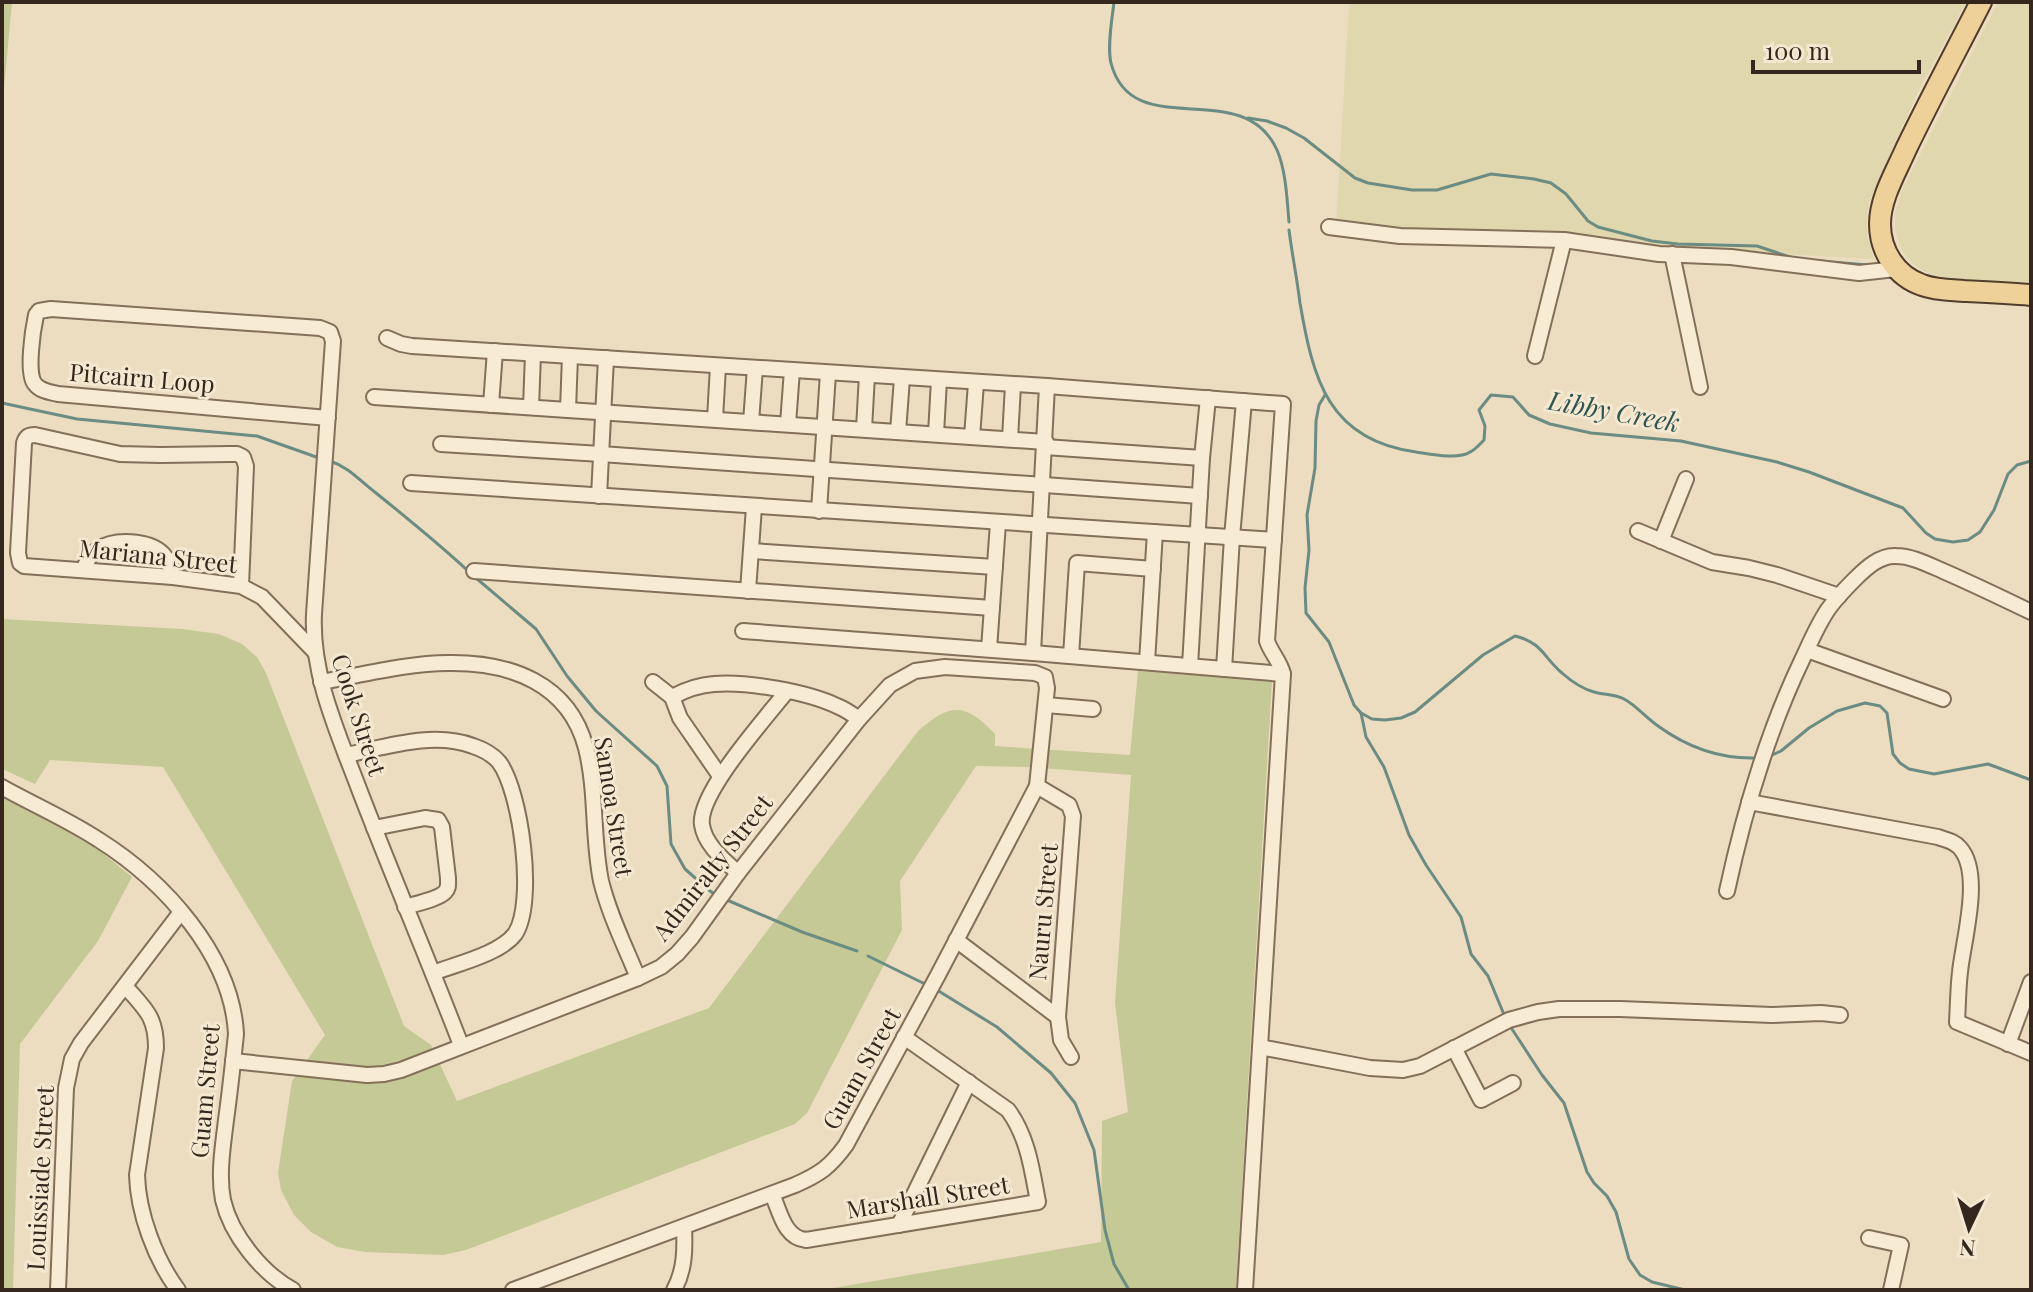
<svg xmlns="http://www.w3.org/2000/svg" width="2033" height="1292" viewBox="0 0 2033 1292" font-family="'Playfair Display',serif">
<rect width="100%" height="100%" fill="#ecddc1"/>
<g fill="#e1d7ae">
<polygon points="1349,2 1966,2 1917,94 1869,202 1867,224 1868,239 1874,259 1657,247 1565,235 1336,229"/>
<polygon points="1998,2 2031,2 2031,285 1964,283 1940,279 1920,269 1908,259 1901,249 1895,231 1895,211 1903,188"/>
</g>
<g fill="#c5c995">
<polygon points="2,2 12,2 2,110"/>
<path d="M 2,619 L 182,629 L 219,634 L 242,644 L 257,657 L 266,673 L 404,1026 L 431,1045 L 457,1101 L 709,1008 L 918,731 C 950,703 965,702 995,734 L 995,746 L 1130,755 L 1138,671 L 1272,681 L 1236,1290 L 822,1290 L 1101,1242 L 1102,1121 L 1128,1112 L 1115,1003 L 1131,775 L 1028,767 L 976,766 L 900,881 L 902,930 L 807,1113 L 795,1124 L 466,1250 L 443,1255 L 365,1252 L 337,1247 L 311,1232 L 294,1215 L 281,1190 L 278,1173 L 292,1081 L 325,1035 L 163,767 L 50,760 L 35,784 L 2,769 Z"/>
<polygon points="2,797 55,824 99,850 132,877 98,941 20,1044 13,1290 2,1290"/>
</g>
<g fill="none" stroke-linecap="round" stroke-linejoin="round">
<g stroke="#6b8c82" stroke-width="3">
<path d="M 1114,2 C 1112,19 1107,47 1111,63 C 1132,145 1243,74 1277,150 C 1286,171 1287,199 1289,222"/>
<polyline points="1248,118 1267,121 1286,128 1304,138 1355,178 1368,183 1412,190 1437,190 1491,174 1534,179 1551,183 1566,194 1588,221 1598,227 1652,241 1678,244 1757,246 1793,258"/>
<path d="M 1289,230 C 1292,254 1297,278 1300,303 C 1313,379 1328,440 1416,452 C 1430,454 1458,460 1470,452 C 1475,450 1480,444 1484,440 L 1485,426 L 1479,410 L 1491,395 L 1513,397 L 1529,415 L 1550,424 L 1591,433 L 1681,441 L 1777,462 L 1809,472 L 1903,508 L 1926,533 L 1935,539 L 1953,542 L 1968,540 L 1980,532 L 1994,510 L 2008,474 L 2017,465 L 2031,461"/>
<polyline points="1820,261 1868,265"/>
<path d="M 1325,395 L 1319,405 L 1316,421 L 1315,468 L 1307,515 L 1309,550 L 1305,588 L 1306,613 L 1329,642 L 1354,705 L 1361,713 L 1372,719 L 1385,720 L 1401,718 L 1415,712 L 1483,655 L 1515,636 C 1543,643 1543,657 1562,673 C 1571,681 1583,689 1594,692 C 1604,695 1615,694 1624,699 C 1637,706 1646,718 1658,726 C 1687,747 1721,759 1756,758"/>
<polyline points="2,403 77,419 257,436 319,458"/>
<path d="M 330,461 C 349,467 361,482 376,493 C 407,518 438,543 467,570"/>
<polyline points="476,578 536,629 567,676 596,711 657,766 667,786 671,844 685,869 710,891 716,895"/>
<polyline points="1361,713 1366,737 1384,767 1409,835 1426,865 1461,917 1471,954 1488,976 1505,1017"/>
<polyline points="1770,756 1781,751 1809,728 1837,711 1865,703 1880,706 1887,713 1893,754 1900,763 1909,769 1934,774 1988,764 2031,780"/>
<polyline points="727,900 802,932 857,951"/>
<polyline points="868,956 927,985"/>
<polyline points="937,990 997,1027 1051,1073 1075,1103 1094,1150 1105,1230 1114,1264 1129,1290"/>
<polyline points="1510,1026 1542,1075 1564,1103 1587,1172 1594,1183 1607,1196 1616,1212 1629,1259 1640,1275 1652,1282 1685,1290"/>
</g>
<g stroke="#846f59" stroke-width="18">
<g id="minor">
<polyline points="1329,227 1400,236 1564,240 1659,254 1731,257 1859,273 1896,269"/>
<polyline points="1672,254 1700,387"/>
<path d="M 387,338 L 401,344 L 412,346 L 1047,386 L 1283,404 L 1267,641 C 1271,653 1280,661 1283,674 L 1245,1290"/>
<polyline points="1535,356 1564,240"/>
<polyline points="374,397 1046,442"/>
<polyline points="491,405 495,351"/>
<polyline points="531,407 533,354"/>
<polyline points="568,410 570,356"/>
<path d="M 328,418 L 58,394 C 50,392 40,391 35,384 C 26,374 33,329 36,315 L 39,311 L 51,309 L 320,328 L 330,332 L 333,341 L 314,614 C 311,675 338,733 359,789 C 392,875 428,959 461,1045"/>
<polyline points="715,419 718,366"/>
<polyline points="751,422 755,368"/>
<polyline points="788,424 792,370"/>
<polyline points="864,429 867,375"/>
<polyline points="898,432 902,378"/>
<polyline points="936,434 939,380"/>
<polyline points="972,437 976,383"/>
<polyline points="1010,439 1013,385"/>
<polyline points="441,444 601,454 1200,496"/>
<polyline points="1045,447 1202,458"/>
<polyline points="411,483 1274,540"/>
<polyline points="599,496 606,358"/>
<polyline points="819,511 828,373"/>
<polyline points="1638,531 1712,562 1749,568 1777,575 1839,596"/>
<polyline points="1661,541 1686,479"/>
<polyline points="751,551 995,567"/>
<path d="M 83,570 C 86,563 90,554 97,550 C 114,538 149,540 163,554 C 170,561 172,568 173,577"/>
<polyline points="474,571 992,608"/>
<path d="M 241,586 L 246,466 L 243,457 L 237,454 L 230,454 L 160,455 L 120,454 L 35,435 C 28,435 26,437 24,443 L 18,553 L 20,563 L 24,566 L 173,577 L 241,586 L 262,597 L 315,652"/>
<polyline points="748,591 754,507"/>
<polyline points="743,631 1033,653 1283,674"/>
<polyline points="989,649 998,523"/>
<polyline points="1807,650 1943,699"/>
<polyline points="1033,653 1047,386"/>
<polyline points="1071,656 1077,563 1153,569"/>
<polyline points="1147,662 1155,532"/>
<polyline points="1190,666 1202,458 1208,398"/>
<polyline points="1224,669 1232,537 1244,401"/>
<path d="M 321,682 C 361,675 409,663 448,663 C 510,662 569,683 586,748 C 597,792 592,837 601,881 C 609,914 625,946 638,978"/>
<polyline points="653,682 672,697 680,718 720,776"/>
<path d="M 672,697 C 685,690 699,685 714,684 C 746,681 808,692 837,706 C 845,709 852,714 859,719"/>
<polyline points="1046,705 1093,709"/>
<path d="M 346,755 C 386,747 433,731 473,746 C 482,749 493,755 499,762 C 521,791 536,903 515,934 C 500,954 456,964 433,973"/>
<polyline points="1037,786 1069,805 1073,816 1058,1017 1061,1040 1071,1057"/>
<path d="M 2,787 C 34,805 69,820 99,840 C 164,881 232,955 236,1034 C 233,1063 230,1091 226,1120 C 223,1146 218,1174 223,1200 C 231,1235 262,1273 293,1290"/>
<path d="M 1749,802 L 1938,837 C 1946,840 1954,841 1960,848 C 1983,874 1963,941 1960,972 C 1958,988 1958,1006 1957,1022 L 2031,1053"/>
<path d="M 374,828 L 425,818 L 438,820 L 442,827 L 448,878 C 448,884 449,888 445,892 C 439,899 414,904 405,907"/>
<path d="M 738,873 C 724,860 705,845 702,825 C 697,794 766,718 787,691"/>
<path d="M 1727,891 C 1744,812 1767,733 1802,660 C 1810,643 1817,626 1827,611 C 1835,599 1845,589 1855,579 C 1866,568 1880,555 1896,556 C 1912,556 1929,565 1943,571 C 1973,584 2002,598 2031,612"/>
<polyline points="956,940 1058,1017"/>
<path d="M 125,986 C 145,1009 156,1016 156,1048 L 137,1175 C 138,1213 155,1259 178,1290"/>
<polyline points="2008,1044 2031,982"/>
<polyline points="1260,1047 1370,1068 1403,1070 1420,1066 1509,1020 1538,1012 1559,1009 1620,1009 1772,1015 1821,1013 1840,1015"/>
<polyline points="1454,1048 1481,1100 1513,1083"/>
<path d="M 233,1061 L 367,1075 L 384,1074 L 401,1070 L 638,978 L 661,967 L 677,954 L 692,937 L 738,873 L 859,719 L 890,685 L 915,671 L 945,667 L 1035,673 L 1045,677 L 1047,688 L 1037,786 L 938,975 L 846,1145 C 830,1167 820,1174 795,1185 L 513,1290"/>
<path d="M 772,1194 C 780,1211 784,1238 806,1240 L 1038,1202 C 1032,1170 1028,1137 1008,1110 L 904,1037"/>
<polyline points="899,1225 969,1082"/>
<polyline points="1869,1238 1901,1245 1891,1290"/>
<polyline points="58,1290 66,1088 72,1059 81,1043 181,912"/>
<path d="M 674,1290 C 685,1270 685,1249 684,1227"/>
</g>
</g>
<g stroke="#523d2d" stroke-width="24">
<path id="primary" d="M 1981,2 C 1956,51 1930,99 1906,149 C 1896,172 1880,198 1880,224 C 1880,251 1896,276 1922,285 C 1935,290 1950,290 1964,291 C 1986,292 2009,293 2031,295"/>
</g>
<use href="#minor" stroke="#f7ebd3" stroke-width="14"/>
<use href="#primary" stroke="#eed199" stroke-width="20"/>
</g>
<g text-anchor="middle" stroke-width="6" stroke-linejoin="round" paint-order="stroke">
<g font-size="24" fill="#35271d" stroke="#f4e8d0">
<text transform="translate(142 379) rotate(5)" y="8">Pitcairn Loop</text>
<text transform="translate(158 557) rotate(6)" y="8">Mariana Street</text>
<text transform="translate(358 715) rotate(72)" y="8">Cook Street</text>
<text transform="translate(613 807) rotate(81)" y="8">Samoa Street</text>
<text transform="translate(713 868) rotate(-52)" y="8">Admiralty Street</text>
<text transform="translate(1044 912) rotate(-85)" y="8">Nauru Street</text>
<text transform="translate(862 1069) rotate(-61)" y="8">Guam Street</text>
<text transform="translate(206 1091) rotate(-85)" y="8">Guam Street</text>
<text transform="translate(41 1178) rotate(-87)" y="8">Louissiade Street</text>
<text transform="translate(928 1198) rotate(-9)" y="8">Marshall Street</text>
</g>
<g font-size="26" font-style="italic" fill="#2d5450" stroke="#f4e8d0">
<text transform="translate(1614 412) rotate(10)" y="9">Libby Creek</text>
</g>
</g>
<rect width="2033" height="1292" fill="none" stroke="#35271d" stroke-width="8"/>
<g transform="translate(1969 1228) rotate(184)" stroke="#f4e8d0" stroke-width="6" paint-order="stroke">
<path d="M0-6L14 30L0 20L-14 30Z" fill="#35271d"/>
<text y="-12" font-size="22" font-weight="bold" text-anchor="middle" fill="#35271d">N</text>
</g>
<path d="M1753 60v12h166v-12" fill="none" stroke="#35271d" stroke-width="4"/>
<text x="1765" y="60" font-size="24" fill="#35271d" stroke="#f4e8d0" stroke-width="6" paint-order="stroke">100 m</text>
</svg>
